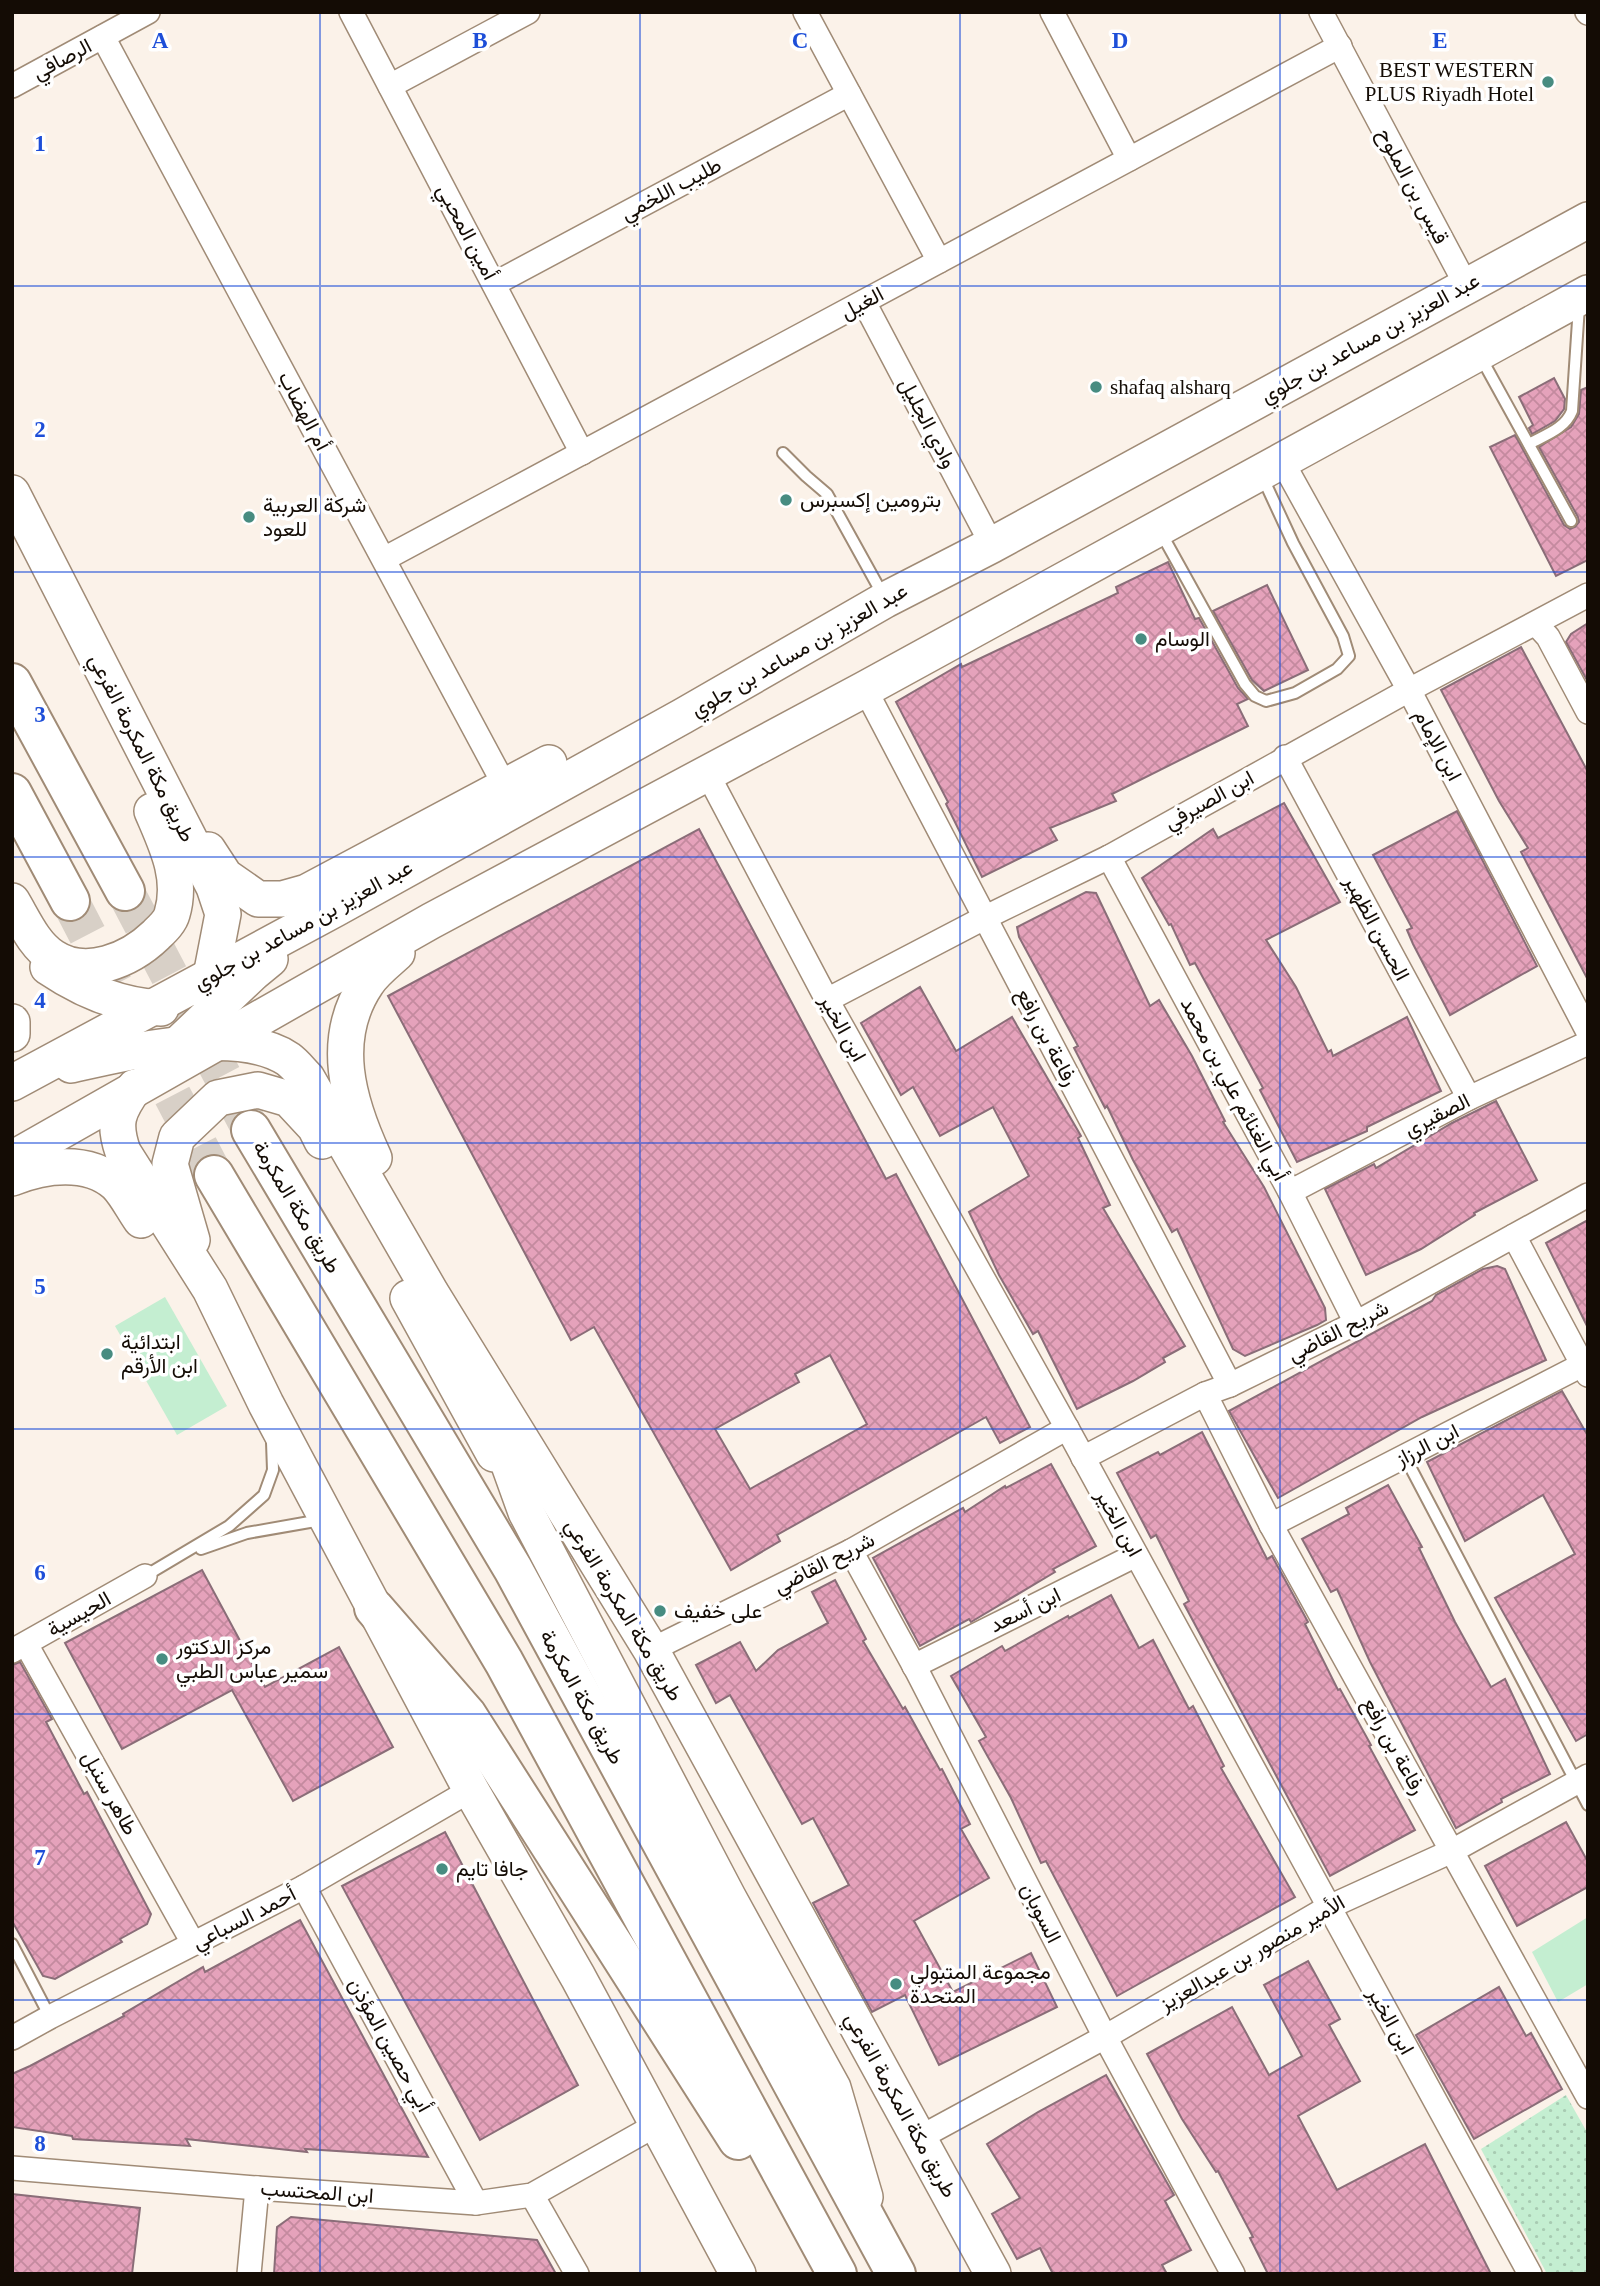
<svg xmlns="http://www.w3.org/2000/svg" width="1600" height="2286" viewBox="0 0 1600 2286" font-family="'Times New Roman',Vazirmatn,serif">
<defs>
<pattern id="park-dots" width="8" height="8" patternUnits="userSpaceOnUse" patternTransform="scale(1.75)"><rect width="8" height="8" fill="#c4eed1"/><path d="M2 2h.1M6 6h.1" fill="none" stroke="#a8cbb2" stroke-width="1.8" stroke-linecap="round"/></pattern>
<pattern id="building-cross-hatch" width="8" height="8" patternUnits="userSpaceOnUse" patternTransform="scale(1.75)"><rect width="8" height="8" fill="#e5a2bb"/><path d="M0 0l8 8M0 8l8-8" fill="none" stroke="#c48a9f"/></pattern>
</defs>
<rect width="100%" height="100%" fill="#fbf2e9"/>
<g fill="#c4eed1">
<polygon points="165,1297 227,1406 177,1435 115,1326"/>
<polygon points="1588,1917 1588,1984 1558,2002 1532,1952"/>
</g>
<polygon fill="url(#park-dots)" points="1566,2095 1588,2134 1588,2274 1547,2274 1481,2149"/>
<g fill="url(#building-cross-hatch)" stroke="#8a6d78" stroke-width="2" fill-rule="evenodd">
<polygon points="1554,378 1565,399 1564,409 1555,421 1532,434 1529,428 1533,425 1519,397"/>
<polygon points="1588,387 1588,560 1556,576 1490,447 1515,435 1564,525 1570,529 1575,527 1579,522 1578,517 1539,447 1571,427 1579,414 1581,390"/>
<polygon points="1168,562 1195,619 1199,618 1238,688 1248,699 1237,704 1248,726 1112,794 1116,801 1050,828 1057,840 982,877 946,804 948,802 896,702 961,664 962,667 1118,593 1116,587"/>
<polygon points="1267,585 1308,670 1264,691 1252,680 1213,611"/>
<polygon points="1588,623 1588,682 1566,642 1571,634"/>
<polygon points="1521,647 1588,772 1588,980 1521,852 1528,848 1499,801 1441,690"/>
<polygon points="1284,803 1340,902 1266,940 1296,987 1328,1052 1331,1050 1333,1056 1407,1017 1441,1091 1367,1127 1367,1131 1297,1162 1260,1090 1263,1088 1195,963 1190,965 1171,924 1169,925 1142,878 1213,829 1218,838"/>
<polygon points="1457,811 1537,966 1450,1015 1413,944 1407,930 1412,928 1373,855"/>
<path d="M 699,829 L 886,1179 L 896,1174 L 1030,1427 L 1000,1443 L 986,1417 L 777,1535 L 780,1541 L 731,1570 L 594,1327 L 571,1340 L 388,996 ZM 830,1355 L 867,1424 L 750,1489 L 715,1429 L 799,1382 L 795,1374 Z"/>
<polygon points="1086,892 1096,893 1150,1006 1159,1000 1192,1056 1225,1121 1223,1122 1264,1187 1325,1308 1326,1320 1317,1325 1245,1356 1233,1349 1177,1229 1172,1232 1133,1160 1107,1106 1105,1108 1074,1048 1078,1046 1019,937 1017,927"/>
<polygon points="920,987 956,1051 1012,1017 1081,1136 1078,1138 1110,1205 1103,1208 1185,1346 1163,1358 1165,1362 1133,1381 1077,1409 1038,1331 1033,1334 999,1275 969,1212 1029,1176 993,1107 940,1136 913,1087 901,1095 861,1023"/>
<polygon points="1496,1101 1537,1180 1474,1213 1475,1215 1421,1249 1366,1275 1325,1189 1374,1164 1376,1168 1452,1123"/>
<polygon points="1588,1220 1588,1328 1546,1243"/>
<polygon points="1497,1266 1505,1269 1546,1360 1422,1417 1278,1498 1229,1411 1432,1301 1436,1295 1483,1269"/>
<polygon points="1562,1391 1588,1436 1588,1734 1576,1741 1495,1598 1575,1554 1543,1495 1465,1541 1427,1462"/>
<polygon points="1202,1432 1267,1559 1272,1556 1308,1622 1305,1624 1338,1690 1340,1689 1371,1745 1369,1746 1415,1830 1330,1876 1184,1604 1189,1601 1156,1535 1151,1538 1117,1473 1158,1452 1160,1455"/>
<polygon points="1051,1464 1096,1546 1053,1569 1055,1572 971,1622 969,1619 920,1646 873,1558 963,1508 965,1512 1005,1486 1006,1488"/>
<polygon points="1388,1485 1422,1547 1419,1548 1455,1622 1491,1687 1505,1679 1550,1774 1501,1799 1502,1802 1456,1828 1370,1662 1337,1589 1331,1592 1302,1539 1349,1514 1346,1508"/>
<polygon points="202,1570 265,1687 339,1647 393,1747 293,1801 232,1690 122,1749 65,1643"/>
<polygon points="835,1580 866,1639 863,1641 903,1709 905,1707 940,1770 942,1769 970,1824 961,1829 989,1878 914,1921 953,1992 1031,1953 1057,2007 939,2065 905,1995 872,2012 813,1903 849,1885 813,1818 802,1824 730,1695 716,1703 696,1665 740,1642 756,1671 778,1650 828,1623 812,1592"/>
<polygon points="1111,1595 1139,1648 1153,1640 1189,1709 1193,1706 1224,1766 1221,1768 1295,1897 1117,1996 1046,1861 1041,1863 1011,1798 979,1741 986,1737 951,1676 1002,1646 1005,1651 1068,1616 1069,1618"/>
<polygon points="20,1662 52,1719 46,1722 84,1794 87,1792 151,1914 147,1924 120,1939 122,1942 55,1979 43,1976 12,1921 12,1665"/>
<polygon points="1566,1822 1588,1862 1588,1887 1517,1926 1485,1866"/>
<polygon points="445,1832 578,2085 480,2140 342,1886"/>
<polygon points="300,1920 428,2157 305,2149 307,2152 186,2139 190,2146 73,2139 72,2136 12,2127 12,2074 30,2066 124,2016 123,2014 203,1967 205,1972"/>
<polygon points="1308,1961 1340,2019 1329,2025 1360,2081 1298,2116 1337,2190 1425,2144 1491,2274 1268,2274 1250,2238 1253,2237 1218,2171 1216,2172 1182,2119 1147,2054 1232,2007 1269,2075 1302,2056 1264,1985"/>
<polygon points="1499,1987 1526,2036 1531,2033 1562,2089 1474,2139 1416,2035"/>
<polygon points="1106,2075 1174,2195 1165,2201 1191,2250 1162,2265 1167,2274 1053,2274 1040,2248 1017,2259 992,2214 1020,2198 987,2144 1038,2112"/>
<polygon points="12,2194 140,2208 132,2274 12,2274"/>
<polygon points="291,2217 537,2240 556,2274 274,2274 277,2227"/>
</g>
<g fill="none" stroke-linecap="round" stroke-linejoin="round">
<g stroke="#d8d0c7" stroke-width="38" stroke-dasharray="38 19" stroke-linecap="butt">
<polyline points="125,891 251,1130"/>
<polyline points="70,901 119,995"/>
<polyline points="146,1045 214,1175"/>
</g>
<g stroke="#a08b76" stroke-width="14">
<g id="lane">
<polyline points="1480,356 1571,521"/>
<path d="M 1529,444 C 1545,435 1565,429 1572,411 L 1579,306"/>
<polyline points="783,453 806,476 827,494 884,597"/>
<polyline points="1160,531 1245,684 1255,696 1266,701 1295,693 1337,669 1349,656 1343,636 1293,543 1262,476"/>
<polyline points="1405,1457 1588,1805"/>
<polyline points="201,1549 247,1533 321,1520"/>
<polyline points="145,1576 229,1526 264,1495 273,1470 272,1442"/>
<polyline points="12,1944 50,2017"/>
</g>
</g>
<g stroke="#a08b76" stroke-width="26">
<g id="street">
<polyline points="351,12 582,453"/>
<polyline points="805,12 939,261"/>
<polyline points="1052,12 1129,159"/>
<polyline points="1321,12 1466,285"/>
<polyline points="1587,12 1588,13"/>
<polyline points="103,37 505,786"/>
<polyline points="12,86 148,12"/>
<polyline points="390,86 528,12"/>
<polyline points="494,284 849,94"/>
<polyline points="864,302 992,545"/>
<polyline points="1282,461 1409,690 1588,1032"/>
<polyline points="384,559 1340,46"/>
<polyline points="1536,624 1548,637 1588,712"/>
<polyline points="865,689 1230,1385"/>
<polyline points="1285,757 1469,1098"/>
<polyline points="707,773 827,1000 1067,1428 1530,2274"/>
<polyline points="1109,857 1290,1192 1356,1323"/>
<polyline points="827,1000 984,918 1109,857 1409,690 1588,595"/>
<polyline points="1290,1192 1469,1098 1588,1043"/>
<polyline points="1514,1236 1588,1375"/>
<polyline points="1205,1394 1271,1525 1588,2097"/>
<polyline points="1083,1458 1205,1394 1230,1385 1356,1323 1588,1195"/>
<polyline points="1271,1525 1582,1365"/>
<polyline points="851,1551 918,1673 1105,2037 1233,2274"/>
<polyline points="26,1644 193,1943"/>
<polyline points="651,1650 851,1551 1067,1428"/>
<polyline points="12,1651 145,1576"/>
<polyline points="914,1666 1136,1555"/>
<polyline points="304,1887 476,2203"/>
<polyline points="12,2038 50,2017 304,1887 471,1790"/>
<polyline points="919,2138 1105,2037 1329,1907 1452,1851 1588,1776"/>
<polyline points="12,2168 257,2188 476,2203 532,2195 656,2125"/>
<polyline points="532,2195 577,2274"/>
<polyline points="249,2274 257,2188"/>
</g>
</g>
<g stroke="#a08b76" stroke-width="38">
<g id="primary">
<polyline points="12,493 214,887 223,914 211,976 203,990"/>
<polyline points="208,850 225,876 258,899 282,899 307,892 549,763"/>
<path d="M 12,901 C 24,921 34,945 53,957 C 86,979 130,960 156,935 C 161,930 170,922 172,914 C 183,877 166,844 152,811"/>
<path d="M 48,967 C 82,990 120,1006 161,1008"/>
<polyline points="12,1022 12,1034"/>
<polyline points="172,1050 253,973 270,959"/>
<path d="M 71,1065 C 127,1052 237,1025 288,1059 C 295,1064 301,1072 307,1078 L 431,1293 L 651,1650 L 993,2274"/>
<polyline points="12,1083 335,909 683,716 885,600 992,545 1588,220"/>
<path d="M 135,1087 C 117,1112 113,1123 123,1152 L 210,1289 L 266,1404 L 471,1790 L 578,1977 L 738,2274"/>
<path d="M 374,1158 C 348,1102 329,1039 367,983 C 374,972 387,962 397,953"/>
<polyline points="12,1159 431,921 865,689 1588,293"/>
<path d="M 12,1178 C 44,1165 88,1159 116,1184 C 126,1194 133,1209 141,1220"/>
<polyline points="192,1240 170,1164 177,1137 218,1098 258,1090 289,1099 315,1127 322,1141"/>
<polyline points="408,1298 494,1454"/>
<polyline points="494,1423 526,1512 728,1897 833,2088 865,2197"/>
</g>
</g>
<g stroke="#a08b76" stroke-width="42">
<g id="highway">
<polyline points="12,683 125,891"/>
<polyline points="12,793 70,901"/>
<polyline points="251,1130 513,1569 896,2274"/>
<polyline points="214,1175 504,1662 837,2274"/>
<polyline points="374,1608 467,1715 738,2140"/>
</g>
</g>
<use href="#lane" stroke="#fff" stroke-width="10"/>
<use href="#street" stroke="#fff" stroke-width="23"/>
<use href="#primary" stroke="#fff" stroke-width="35"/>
<use href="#highway" stroke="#fff" stroke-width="38"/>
</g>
<path fill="none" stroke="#1d4ed8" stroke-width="2" stroke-opacity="0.55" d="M 320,12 L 320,2274M 640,12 L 640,2274M 960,12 L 960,2274M 1280,12 L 1280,2274M 12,286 L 1588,286M 12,572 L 1588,572M 12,857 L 1588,857M 12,1143 L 1588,1143M 12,1429 L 1588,1429M 12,1714 L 1588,1714M 12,2000 L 1588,2000"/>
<g fill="#478c81" stroke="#fff" stroke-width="2.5">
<circle cx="1548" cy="82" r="7"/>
<circle cx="1096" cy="387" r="7"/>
<circle cx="786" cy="500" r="7"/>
<circle cx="249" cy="517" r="7"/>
<circle cx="1141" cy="639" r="7"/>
<circle cx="107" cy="1354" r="7"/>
<circle cx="660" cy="1611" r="7"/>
<circle cx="162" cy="1659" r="7"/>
<circle cx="442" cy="1869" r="7"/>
<circle cx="896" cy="1984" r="7"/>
</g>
<g text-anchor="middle" stroke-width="7" stroke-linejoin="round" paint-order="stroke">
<g font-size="21" fill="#140c05" stroke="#fff">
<text transform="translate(62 59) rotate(-28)" y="7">الرصافي</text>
<text transform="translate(1413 186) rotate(62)" y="7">قيس بن الملوح</text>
<text transform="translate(671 189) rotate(-28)" y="7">طليب اللخمي</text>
<text transform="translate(467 232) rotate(62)" y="7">أمين المحبي</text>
<text transform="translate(862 303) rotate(-28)" y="7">الغيل</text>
<text transform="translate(1370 338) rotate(-29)" y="7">عبد العزيز بن مساعد بن جلوي</text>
<text transform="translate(304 411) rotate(62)" y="7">أم الهضاب</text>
<text transform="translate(928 423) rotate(62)" y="7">وادي الجليل</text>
<text transform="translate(799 650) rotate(-30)" y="7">عبد العزيز بن مساعد بن جلوي</text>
<text transform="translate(1438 745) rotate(62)" y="7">ابن الإمام</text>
<text transform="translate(142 748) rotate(63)" y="7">طريق مكة المكرمة الفرعي</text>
<text transform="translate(1209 800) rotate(-29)" y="7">ابن الصيرفي</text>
<text transform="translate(303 925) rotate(-29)" y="7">عبد العزيز بن مساعد بن جلوي</text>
<text transform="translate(1377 928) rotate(62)" y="7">الحسن الظهير</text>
<text transform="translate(843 1028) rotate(61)" y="7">ابن الخير</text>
<text transform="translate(1047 1037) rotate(62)" y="7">رفاعة بن رافع</text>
<text transform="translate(1234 1089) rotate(62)" y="7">أبي الغنائم علي بن محمد</text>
<text transform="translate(1437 1115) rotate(-27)" y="7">الصقيري</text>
<text transform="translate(297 1207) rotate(59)" y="7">طريق مكة المكرمة</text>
<text transform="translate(1338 1331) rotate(-27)" y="7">شريح القاضي</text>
<text transform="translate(1427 1445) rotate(-27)" y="7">ابن الرزاز</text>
<text transform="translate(1119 1523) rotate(61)" y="7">ابن الخير</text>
<text transform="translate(824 1563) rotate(-27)" y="7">شريح القاضي</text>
<text transform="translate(624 1610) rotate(59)" y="7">طريق مكة المكرمة الفرعي</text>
<text transform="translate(1025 1610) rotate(-26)" y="7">ابن أسعد</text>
<text transform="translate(79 1614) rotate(-30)" y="7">الحيسية</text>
<text transform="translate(582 1697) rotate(61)" y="7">طريق مكة المكرمة</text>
<text transform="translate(1394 1746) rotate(61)" y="7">رفاعة بن رافع</text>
<text transform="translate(110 1793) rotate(61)" y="7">طاهر سنبل</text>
<text transform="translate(1041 1913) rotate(63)" y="7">السوبان</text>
<text transform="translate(244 1918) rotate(-27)" y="7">أحمد السباعي</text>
<text transform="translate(1252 1953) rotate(-30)" y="7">الأمير منصور بن عبدالعزيز</text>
<text transform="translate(1391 2021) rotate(61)" y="7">ابن الخير</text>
<text transform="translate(390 2045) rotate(61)" y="7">أبي حصين المؤذن</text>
<text transform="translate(901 2105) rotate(61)" y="7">طريق مكة المكرمة الفرعي</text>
<text transform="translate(317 2192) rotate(4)" y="7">ابن المحتسب</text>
</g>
<g font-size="21" fill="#140c05" stroke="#fff" text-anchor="start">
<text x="1534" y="77" text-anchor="end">BEST WESTERN<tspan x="1534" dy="24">PLUS Riyadh Hotel</tspan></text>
<text x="1110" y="394">shafaq alsharq</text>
<text x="800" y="507">بترومين إكسبرس</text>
<text x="263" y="512">شركة العربية<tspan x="263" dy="24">للعود</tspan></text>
<text x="1155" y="646">الوسام</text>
<text x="121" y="1349">ابتدائية<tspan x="121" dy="24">ابن الأرقم</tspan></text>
<text x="674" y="1618">على خفيف</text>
<text x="176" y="1654">مركز الدكتور<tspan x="176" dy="24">سمير عباس الطبي</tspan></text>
<text x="456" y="1876">جافا تايم</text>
<text x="910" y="1979">مجموعة المتبولي<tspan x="910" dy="24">المتحدة</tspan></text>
</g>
</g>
<g font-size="23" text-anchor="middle" font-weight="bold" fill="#1d4ed8" stroke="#fff" stroke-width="7" stroke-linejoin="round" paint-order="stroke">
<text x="160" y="48">A</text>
<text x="480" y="48">B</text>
<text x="800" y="48">C</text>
<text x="1120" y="48">D</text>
<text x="1440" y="48">E</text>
<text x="40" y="151">1</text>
<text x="40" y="437">2</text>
<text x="40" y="722">3</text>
<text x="40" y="1008">4</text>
<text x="40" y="1294">5</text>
<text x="40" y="1580">6</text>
<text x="40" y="1865">7</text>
<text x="40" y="2151">8</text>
</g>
<rect width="1600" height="2286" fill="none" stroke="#140c05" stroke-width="28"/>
</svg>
